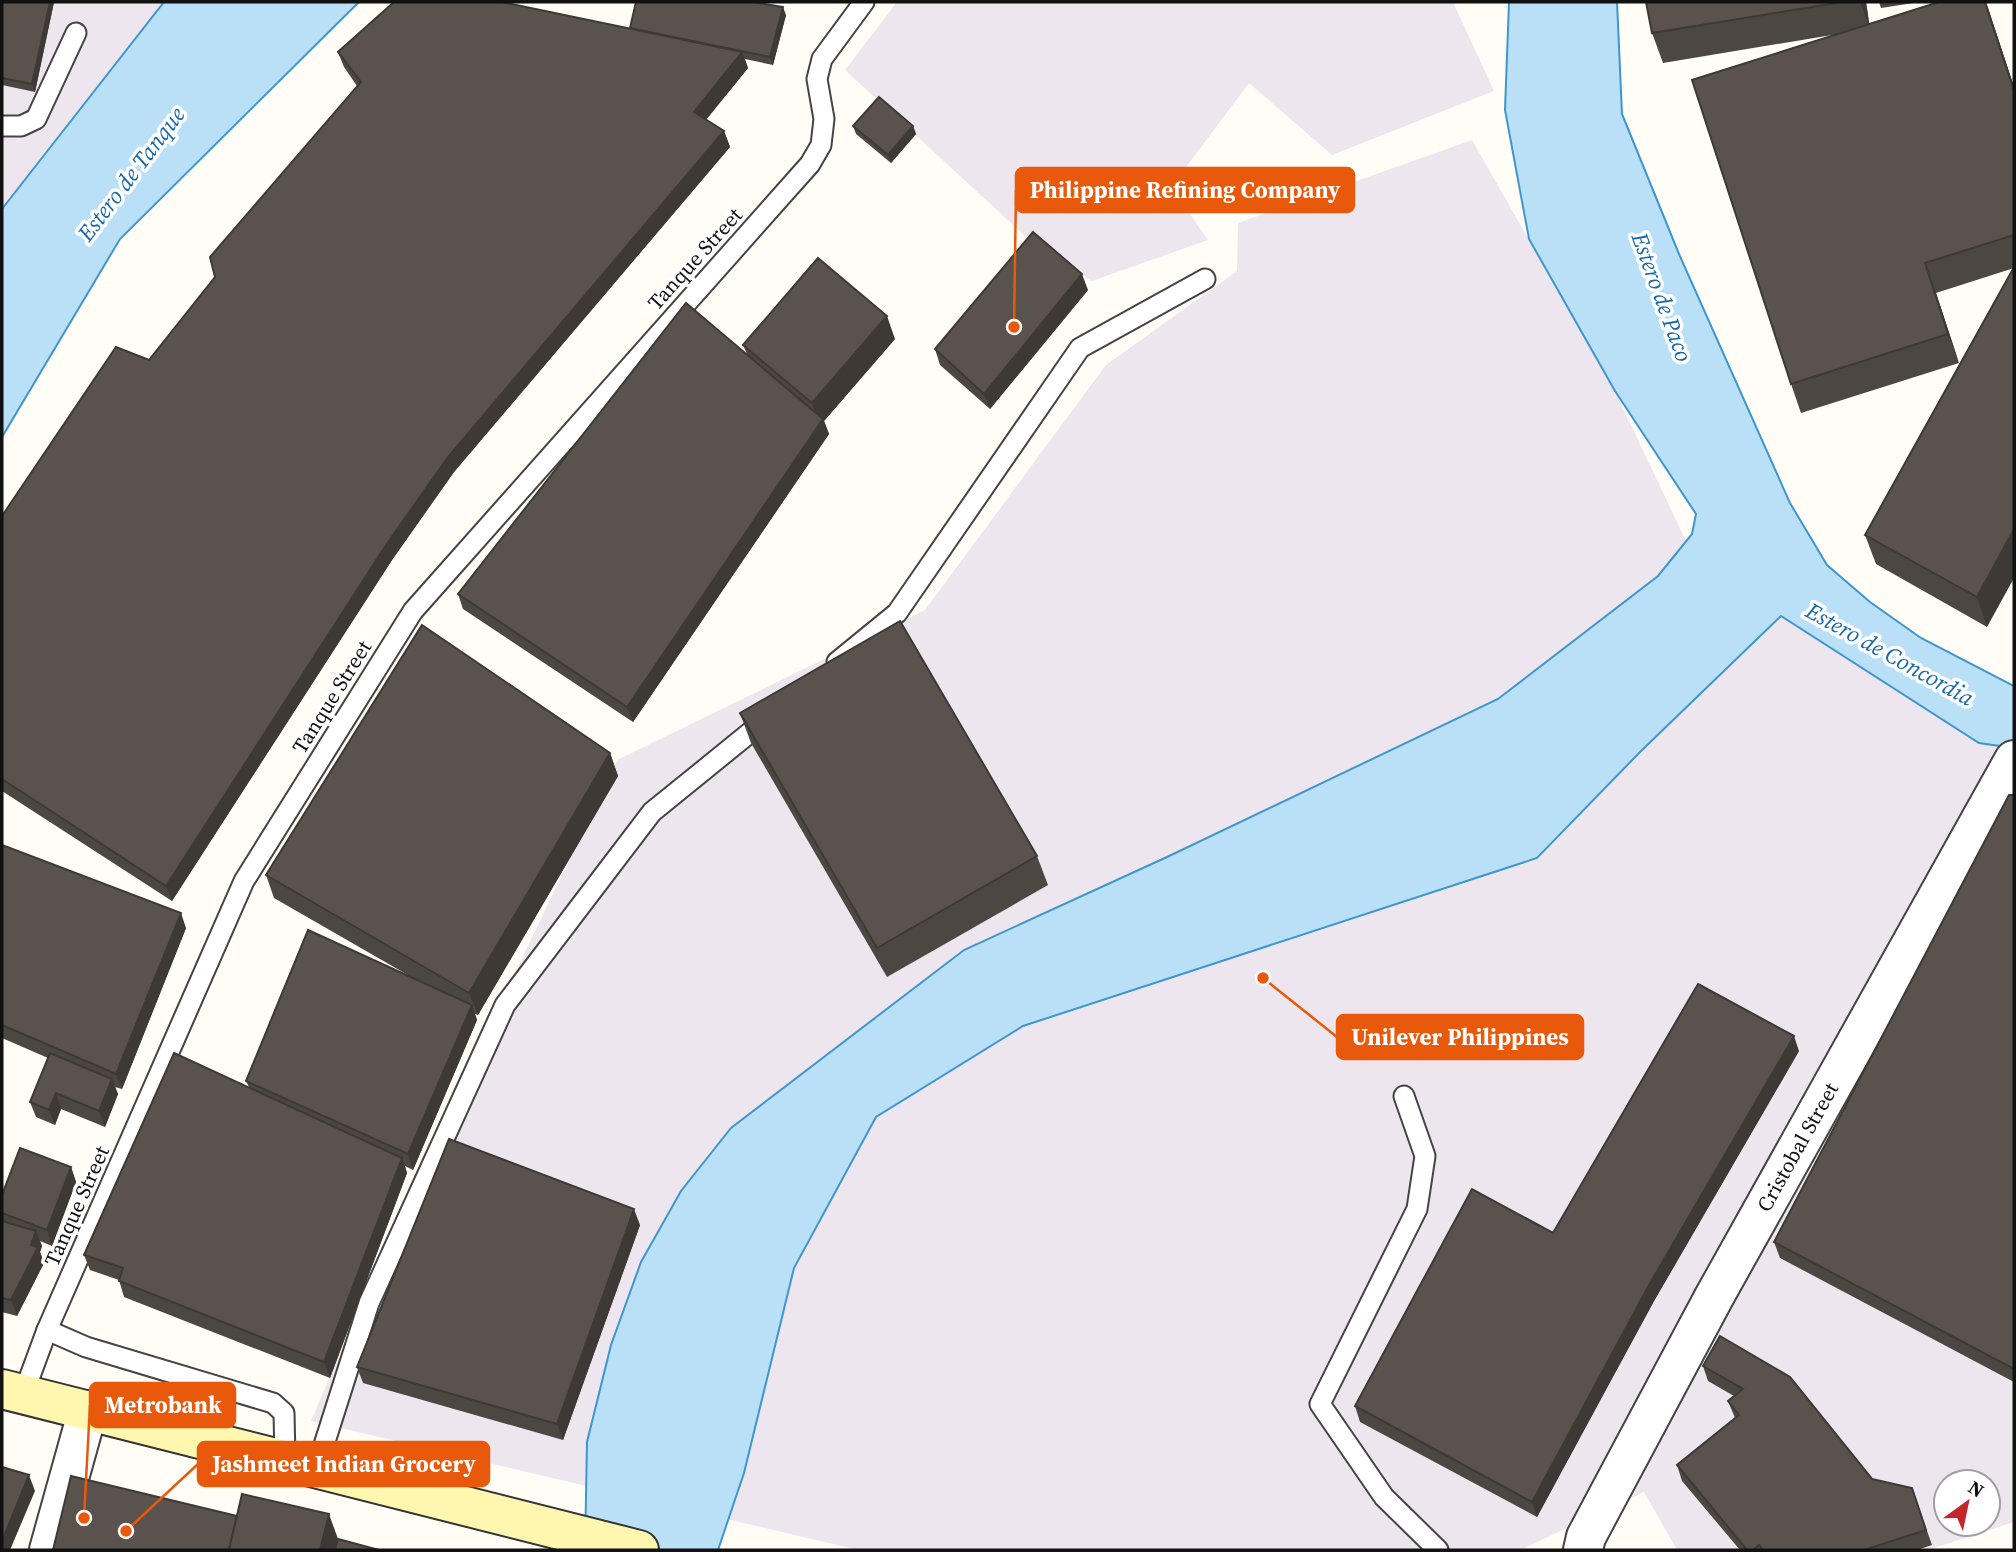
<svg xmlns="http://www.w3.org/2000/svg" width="2016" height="1552" viewBox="0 0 2016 1552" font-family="'Source Serif 4',serif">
<rect width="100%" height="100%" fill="#fffdf5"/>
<g fill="#eee6ef" fill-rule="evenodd">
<polygon points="2,2 164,2 2,209"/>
<polygon points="897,2 1453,2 1494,91 1332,155 1249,83 1171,187 1208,240 1092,281 1038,248 845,70"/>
<path d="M 1472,140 L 1615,391 L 1703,577 L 1798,625 L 2014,748 L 2014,1522 L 1928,1550 L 1677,1550 L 1644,1492 L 1520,1550 L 858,1550 L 311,1421 L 408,1196 L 617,760 L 925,610 L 1106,365 L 1237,271 L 1238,223 ZM 1946,1482 L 1988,1482 L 1988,1524 L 1946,1524 Z"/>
</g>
<g fill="#b9e0f7" stroke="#3f96cf" stroke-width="2">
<polygon points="164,2 359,2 120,239 2,437 2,209"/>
<polygon points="1509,2 1617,2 1622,114 1679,254 1790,503 1827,565 1870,602 1921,638 2014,686 2014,748 1979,743 1781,616 1640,752 1537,858 1023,1026 876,1117 794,1268 744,1473 718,1550 585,1550 587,1442 611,1345 641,1262 681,1191 731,1128 964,950 1167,857 1498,699 1658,576 1692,534 1696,514 1615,391 1529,239 1505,110"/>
</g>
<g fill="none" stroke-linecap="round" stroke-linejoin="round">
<g stroke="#444" stroke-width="23">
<g id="service">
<polyline points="2,126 21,126 36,119 76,33"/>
<polyline points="837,662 897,613 1080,348 1205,279"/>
<polyline points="1404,1096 1425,1156 1417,1209 1320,1404 1384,1497 1438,1550"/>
<polyline points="47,1330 86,1347 273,1403 284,1413 285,1459"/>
<polyline points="23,1395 47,1330 244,881 413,611 810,164 821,145 824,119 817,79 822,59 864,2"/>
<polyline points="317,1467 369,1303 505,1005 652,812 768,718"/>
</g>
</g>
<g stroke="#444" stroke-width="42">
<g id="minor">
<polyline points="49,1550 88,1410"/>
<path id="s1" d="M 1583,1550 L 1586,1537 L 1714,1297 L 2014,760"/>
</g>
</g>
<g stroke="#333" stroke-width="42">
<polyline id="secondary" points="2,1389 639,1550"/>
</g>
<use href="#service" stroke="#fff" stroke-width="19"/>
<use href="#minor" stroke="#fff" stroke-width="38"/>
<use href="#secondary" stroke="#fff6b0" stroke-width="38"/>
</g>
<g fill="#4d4742">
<polygon points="2,2 54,2 35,92 2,85"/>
<polygon points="1646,2 1866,2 1869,24 1986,2 2014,87 2014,268 1936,293 1959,363 1801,413 1791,384 1838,34 1663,63 1652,33"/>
<polygon points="1879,2 1920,2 1881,8"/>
<polygon points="786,15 773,65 745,59 748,68 706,120 724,131 730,147 454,472 392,560 172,901 2,791 2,516 149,360 215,277 357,86 344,67 338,52"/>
<polygon points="853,126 913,126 916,134 891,163 856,134"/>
<polygon points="2013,269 1987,627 1876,564 1865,535"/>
<polygon points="1088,290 990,409 940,365 935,349"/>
<polygon points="895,339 824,421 829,434 633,722 463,609 458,594 747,354 743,345"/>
<polygon points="740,713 1037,856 1048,885 887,977 751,743"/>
<polygon points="610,753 618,776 478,1015 475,1014 477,1020 413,1170 405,1166 407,1173 330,1378 124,1297 119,1280 90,1270 84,1255 249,1087 246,1081 413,978 274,898 266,875"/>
<polygon points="2014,795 2014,1382 1780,1258 1774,1242"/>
<polygon points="2,845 186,928 122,1089 115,1087 118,1094 105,1127 61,1109 55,1125 36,1117 30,1102 48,1058 2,1038"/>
<polygon points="1799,1051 1654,1301 1537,1517 1360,1422 1355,1406 1553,1233"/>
<polygon points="71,1167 76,1182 52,1246 40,1241 42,1246 40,1252 44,1263 17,1316 2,1312 2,1195"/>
<polygon points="640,1225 563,1440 363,1383 357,1367"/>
<polygon points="1720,1336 1872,1479 1912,1488 1932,1545 1917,1550 1740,1550 1682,1481 1677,1465 1735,1418 1728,1401 1734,1396 1708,1381 1703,1366"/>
</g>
<g fill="#3f3936">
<polygon points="50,2 54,2 35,92 32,84"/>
<polygon points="1860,2 1866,2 1870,28"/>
<polygon points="1986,2 2014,87 2014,91"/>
<polygon points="783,7 786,15 773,65 770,57"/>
<polygon points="742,52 748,68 700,127 694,112"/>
<polygon points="913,126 916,134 891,163 888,155"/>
<polygon points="724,131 730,147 454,472 392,560 172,901 166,886 386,545 448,457"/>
<polygon points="1925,263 1936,293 1959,363 1948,334"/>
<polygon points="1082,274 1088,290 990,409 984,394"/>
<polygon points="887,316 895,339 824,421 829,434 633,722 627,707 819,424 812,403"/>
<polygon points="2014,529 2014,578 1987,627 1977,597"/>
<polygon points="610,753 618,776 478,1015 469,993"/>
<polygon points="181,913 186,928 122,1089 116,1074"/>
<polygon points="472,1005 477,1020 413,1170 408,1154"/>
<polygon points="1794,1036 1799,1051 1654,1301 1537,1517 1532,1502 1649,1285"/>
<polygon points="112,1079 118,1094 105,1127 99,1111"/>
<polygon points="56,1093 61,1109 55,1125 49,1110"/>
<polygon points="402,1158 407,1173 330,1378 324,1362"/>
<polygon points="71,1167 76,1182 52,1246 47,1230"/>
<polygon points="634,1209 640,1225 563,1440 557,1424"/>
<polygon points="36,1231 42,1246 40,1252 44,1263 17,1316 11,1300"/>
<polygon points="29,1475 35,1491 10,1550 2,1550 2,1541"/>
<polygon points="329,1514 342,1550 320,1550"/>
</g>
<g fill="#5a524d" stroke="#3f3936" stroke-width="2">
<polygon points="2,2 50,2 32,84 2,78"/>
<polygon points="394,2 502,2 742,52 694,112 724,131 448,457 386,545 166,886 2,779 2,516 116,347 149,360 215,277 210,257 361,82 338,52"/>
<polygon points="636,2 753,2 783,7 770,57 630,28"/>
<polygon points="1646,2 1843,2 1652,33"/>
<polygon points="1939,2 1985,2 2014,91 2014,235 1925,263 1948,334 1791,384 1692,80"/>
<polygon points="879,97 913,126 888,155 853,126"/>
<polygon points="1033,232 1082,274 984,394 935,349"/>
<polygon points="818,258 887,316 812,403 743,345"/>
<polygon points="2013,269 2014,270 2014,529 1977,597 1865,535"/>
<polygon points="686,303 823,419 627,707 458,594"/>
<polygon points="900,621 1037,856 877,948 740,713"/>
<polygon points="422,625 610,753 469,993 266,875"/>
<polygon points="2009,795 2014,795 2014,1369 1774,1242"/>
<polygon points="2,845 181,913 116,1074 2,1025"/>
<polygon points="308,930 472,1005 408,1154 246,1081"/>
<polygon points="1698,984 1794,1036 1649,1285 1532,1502 1355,1406 1472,1189 1553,1233"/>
<polygon points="50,1053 112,1079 99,1111 56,1093 49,1110 30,1102"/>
<polygon points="174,1053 402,1158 324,1362 119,1281 123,1268 84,1255"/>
<polygon points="449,1139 634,1209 557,1424 357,1367"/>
<polygon points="20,1148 71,1167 47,1230 2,1213 2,1195"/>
<polygon points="2,1221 36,1231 31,1245 38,1247 11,1300 2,1298"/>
<polygon points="1720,1336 1790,1377 1872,1479 1912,1488 1926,1530 1864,1550 1763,1550 1759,1545 1753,1550 1747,1550 1677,1465 1739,1415 1728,1401 1743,1389 1703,1366"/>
<polygon points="2,1467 29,1475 2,1541"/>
<polygon points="71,1476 237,1516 229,1550 53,1550"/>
<polygon points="242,1494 329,1514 320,1550 229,1550"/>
<polygon points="338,1539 379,1550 335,1550"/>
</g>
<g text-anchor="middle" stroke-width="7" stroke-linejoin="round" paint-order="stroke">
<g font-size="21" fill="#111" stroke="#fff">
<text transform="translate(695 259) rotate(-48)" y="7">Tanque Street</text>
<text transform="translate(332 697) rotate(-58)" y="7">Tanque Street</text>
<text dy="7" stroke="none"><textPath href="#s1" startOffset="457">Cristobal Street</textPath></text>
<text transform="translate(77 1206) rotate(-66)" y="7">Tanque Street</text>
</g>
<g font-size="23" font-style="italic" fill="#1768a6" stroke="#fff">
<text transform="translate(131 174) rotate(-53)" y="8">Estero de Tanque</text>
<text transform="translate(1662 297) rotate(70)" y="8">Estero de Paco</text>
<text transform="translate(1890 654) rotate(29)" y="8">Estero de Concordia</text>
</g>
</g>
<path fill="none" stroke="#e8590c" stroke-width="2.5" d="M1014 327L1016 190M1263 978L1337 1037M84 1518L90 1405M126 1531L198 1464"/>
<g fill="#e8590c" stroke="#fff" stroke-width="2.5">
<circle cx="1014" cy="327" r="7"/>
<circle cx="1263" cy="978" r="7"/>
<circle cx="84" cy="1518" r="7"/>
<circle cx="126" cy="1531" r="7"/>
</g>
<g fill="#e8590c" stroke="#e8590c" stroke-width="2.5">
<rect x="1016" y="168" width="338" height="44" rx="7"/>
<rect x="1337" y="1015" width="246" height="44" rx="7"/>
<rect x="90" y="1383" width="145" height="44" rx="7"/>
<rect x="198" y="1442" width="291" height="44" rx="7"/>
</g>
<g font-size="23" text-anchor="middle" font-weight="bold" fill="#fff">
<text x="1185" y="198">Philippine Refining Company</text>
<text x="1460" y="1045">Unilever Philippines</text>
<text x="163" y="1413">Metrobank</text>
<text x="344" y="1472">Jashmeet Indian Grocery</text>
</g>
<rect width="2016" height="1552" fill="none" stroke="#111111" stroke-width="7"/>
<g transform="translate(1967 1503) rotate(33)"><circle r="33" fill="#ffffff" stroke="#a0a0a0" stroke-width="2"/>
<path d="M0-5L12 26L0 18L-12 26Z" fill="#c4262e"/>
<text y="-10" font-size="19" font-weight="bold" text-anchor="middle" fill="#111111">N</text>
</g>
</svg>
